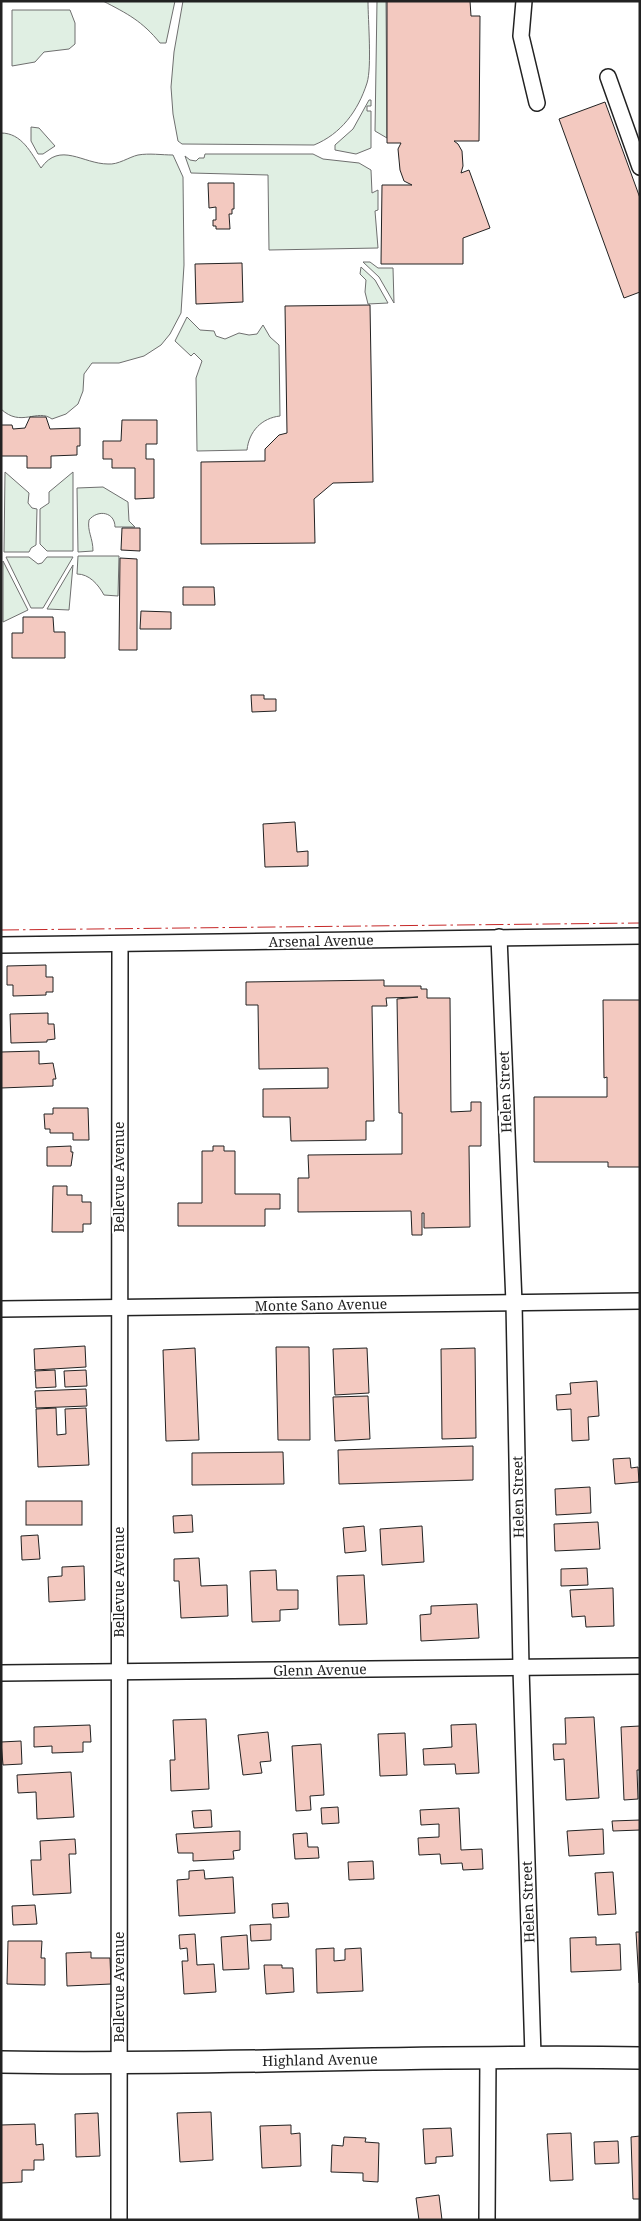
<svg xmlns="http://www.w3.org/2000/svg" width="641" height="2221" viewBox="0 0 641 2221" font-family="'Noto Serif',serif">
<rect width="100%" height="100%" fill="#fff"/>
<g fill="#e0efe3" stroke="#6f6f6f">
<path d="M 103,1 L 175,1 L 166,43 L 160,43 C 142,21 128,14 103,1 Z"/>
<path d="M 183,1 L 368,1 C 368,20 372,67 367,83 C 358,111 341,134 314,145 L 182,144 L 178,141 L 173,114 L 171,87 L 174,52 Z"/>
<polygon points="377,1 386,1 387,138 375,131"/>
<polygon points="12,10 70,10 75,23 75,44 69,49 44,52 35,62 12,66"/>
<polygon points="369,100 371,100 371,106 367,106 367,111 371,111 371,148 356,154 335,150 335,145 353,129"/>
<polygon points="31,127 39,128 55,146 43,154 38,154 31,141"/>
<path d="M 1,133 C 22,133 31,153 41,168 C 60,141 83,164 108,164 C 118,165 129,157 138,155 C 149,153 162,155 173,155 L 183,177 L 184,265 L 181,313 L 170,334 L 161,345 L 144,356 L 119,363 L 92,363 L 84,374 L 83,391 L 78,404 L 66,414 L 52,419 C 37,408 21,428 1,409 Z"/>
<polygon points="205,154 313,154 323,159 359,163 371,170 372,193 378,190 378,210 375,211 378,248 269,250 268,175 191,173 185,156 190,160 196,161 199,158 204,158"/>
<polygon points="363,262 370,262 378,268 393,268 394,303 379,277"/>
<polygon points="361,267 375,280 388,303 368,304 365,292 366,280 360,274"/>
<path d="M 187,317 L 200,330 L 214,331 L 216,336 L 225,339 L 239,333 L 249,335 L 257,334 L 263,325 L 270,337 L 279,345 L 280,416 C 262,418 249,431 247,450 L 197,451 L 196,378 L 202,361 L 194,353 L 191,356 L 175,341 Z"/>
<polygon points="5,472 29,493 28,503 32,508 37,509 36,545 31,548 29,552 4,552"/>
<polygon points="73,472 73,551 47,551 40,544 40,509 49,503 49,492"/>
<path d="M 103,487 L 128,502 L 129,521 L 135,527 L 115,527 C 115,512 98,509 89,520 C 87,531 93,538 93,551 L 78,552 L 77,488 Z"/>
<path d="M 78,556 L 119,556 L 118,596 L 104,595 C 98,584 89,574 77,574 Z"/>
<polygon points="6,557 29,557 38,564 42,563 47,557 73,557 43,608 31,608"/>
<polygon points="3,561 28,610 3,622"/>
<polygon points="73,565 69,610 47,609"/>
</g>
<g fill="#f3c9c0" stroke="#222">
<polygon points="387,1 470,1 471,16 480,16 479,141 454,141 458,144 462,151 463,166 461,173 469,170 490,228 463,238 463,264 381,264 382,185 412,185 404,181 400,170 398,149 401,143 387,143"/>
<polygon points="605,102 640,198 640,292 624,298 559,119"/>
<polygon points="208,183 234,183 234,209 232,209 232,214 229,214 230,229 216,229 216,226 213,226 213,220 216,220 216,207 209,208"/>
<polygon points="242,263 243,302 196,304 195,264"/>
<polygon points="370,305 373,482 333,483 314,499 315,543 201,544 201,462 265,461 265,449 279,435 287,433 285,306"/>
<polygon points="30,417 46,417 50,429 80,428 80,446 77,446 77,455 51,456 51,468 27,468 27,456 1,456 1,425 12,425 13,429 25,428"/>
<polygon points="122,420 157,420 157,444 146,444 146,459 154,459 154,498 135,499 135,468 112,468 112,459 103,459 103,441 121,441"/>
<polygon points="122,528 140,528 140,551 121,550"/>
<polygon points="120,558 137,559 137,650 119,650"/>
<polygon points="183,587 214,587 215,605 183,605"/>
<polygon points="141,611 171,612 171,629 140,629"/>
<polygon points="23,617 53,617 54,632 65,632 65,658 12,658 12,633 23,633"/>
<polygon points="251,695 264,695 264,699 276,699 276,711 252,712"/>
<polygon points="295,822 297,852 308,851 308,866 265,867 263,824"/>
<polygon points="46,965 46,977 53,977 53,992 46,992 46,995 13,996 13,985 7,985 7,966"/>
<polygon points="384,980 384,986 421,986 421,989 427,989 427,998 450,998 451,1112 471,1111 471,1102 481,1102 481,1146 469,1146 470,1227 424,1228 424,1213 422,1213 422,1235 412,1235 411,1211 298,1212 298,1178 309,1178 308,1155 402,1154 402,1113 399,1113 397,999 418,997 386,998 387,1006 372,1006 374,1121 366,1121 366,1140 291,1141 290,1117 263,1117 263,1089 328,1088 328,1068 259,1069 258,1005 246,1005 246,982"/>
<polygon points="603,1000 640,1000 640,1167 608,1167 608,1162 534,1162 534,1097 607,1097 607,1077 604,1078"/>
<polygon points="48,1013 48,1024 54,1024 55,1039 47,1040 47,1042 11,1043 10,1014"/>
<polygon points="39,1051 39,1064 53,1063 56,1079 53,1079 53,1086 1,1088 1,1052"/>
<polygon points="53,1108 88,1108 89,1140 73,1140 73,1133 50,1133 50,1129 45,1129 44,1114 53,1114"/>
<polygon points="71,1146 71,1152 73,1152 71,1166 47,1166 47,1147"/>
<polygon points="213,1146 224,1146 224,1151 235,1151 235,1194 280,1194 280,1209 265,1209 265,1226 178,1226 178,1203 202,1203 202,1151 213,1151"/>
<polygon points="53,1186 67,1186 67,1195 82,1195 82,1202 91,1202 91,1224 83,1224 83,1232 52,1232"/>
<polygon points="85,1346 86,1367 35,1370 34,1349"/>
<polygon points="276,1347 309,1347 310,1440 278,1440"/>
<polygon points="195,1348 199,1440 166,1441 163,1350"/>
<polygon points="367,1348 369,1393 335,1395 333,1349"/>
<polygon points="475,1348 476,1438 442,1439 441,1349"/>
<polygon points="55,1370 56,1387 36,1388 35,1371"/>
<polygon points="86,1370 87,1386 65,1387 64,1371"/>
<polygon points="597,1381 599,1416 588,1417 589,1440 572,1441 571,1409 557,1410 556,1395 571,1394 570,1383"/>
<polygon points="86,1389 87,1406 36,1408 35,1391"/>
<polygon points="368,1396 370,1439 335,1441 333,1397"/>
<polygon points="56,1408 57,1435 66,1434 65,1409 86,1408 89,1465 38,1467 36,1409"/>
<polygon points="473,1446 473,1480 339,1484 338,1450"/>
<polygon points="283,1452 284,1484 192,1485 192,1453"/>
<polygon points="630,1458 631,1468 638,1467 639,1482 615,1484 613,1459"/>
<polygon points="590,1487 591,1513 556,1515 555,1489"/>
<rect x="26" y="1501" width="56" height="24"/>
<polygon points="192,1515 193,1532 174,1533 173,1516"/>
<polygon points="598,1522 600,1549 555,1551 554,1524"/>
<polygon points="364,1526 366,1551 345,1553 343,1528"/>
<polygon points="422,1526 424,1562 382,1565 380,1529"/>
<polygon points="38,1535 40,1559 22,1560 21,1536"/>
<polygon points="199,1558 201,1586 227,1585 228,1616 181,1618 179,1581 174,1581 174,1559"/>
<polygon points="84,1566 85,1600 49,1602 48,1577 62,1576 62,1567"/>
<polygon points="587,1568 588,1585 561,1586 561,1569"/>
<polygon points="276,1570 277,1590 298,1590 298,1609 280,1610 280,1621 252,1622 250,1571"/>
<polygon points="364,1575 367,1624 339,1625 337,1576"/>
<polygon points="613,1588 614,1626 586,1627 585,1616 572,1617 570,1590"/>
<polygon points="477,1604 479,1638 421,1641 420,1615 431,1614 431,1606"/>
<polygon points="594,1717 599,1798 566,1800 564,1759 554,1760 553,1744 566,1744 565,1718"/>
<polygon points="206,1719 209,1789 171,1791 170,1760 175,1760 173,1720"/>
<polygon points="476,1724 479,1773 456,1774 455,1764 424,1765 423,1749 452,1747 451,1725"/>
<polygon points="90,1725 91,1742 83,1742 83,1752 52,1753 52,1746 34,1747 34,1727"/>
<polygon points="640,1726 640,1770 637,1770 638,1799 624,1800 621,1727"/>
<polygon points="268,1732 271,1761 260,1762 262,1773 243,1775 238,1735"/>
<polygon points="405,1733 407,1775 380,1776 378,1734"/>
<polygon points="21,1741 22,1764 3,1765 1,1742"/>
<polygon points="321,1744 324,1795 310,1796 311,1810 296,1811 292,1746"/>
<polygon points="71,1772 74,1817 37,1819 36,1792 18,1793 17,1775"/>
<polygon points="338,1807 339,1823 322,1824 321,1808"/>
<polygon points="459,1808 461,1850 482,1849 483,1869 463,1870 462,1863 441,1864 440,1854 419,1855 418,1838 439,1837 439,1824 421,1825 420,1810"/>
<polygon points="211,1810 212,1827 194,1828 192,1811"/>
<polygon points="640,1820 640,1830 613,1831 612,1821"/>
<polygon points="603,1829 604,1854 569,1856 567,1831"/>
<polygon points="240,1831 240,1850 233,1851 234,1859 193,1861 193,1853 178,1853 176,1834"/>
<polygon points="307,1833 308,1847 318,1847 319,1858 295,1859 293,1834"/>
<polygon points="75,1839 76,1854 69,1854 71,1893 33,1895 31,1860 41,1860 40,1841"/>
<polygon points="373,1861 374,1879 349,1880 348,1862"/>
<polygon points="204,1870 205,1879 233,1877 235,1913 179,1916 177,1880 189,1879 189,1871"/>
<polygon points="613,1872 616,1914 598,1915 595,1873"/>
<polygon points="288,1903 289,1917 273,1918 272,1904"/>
<polygon points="35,1905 37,1924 13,1925 12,1906"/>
<polygon points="271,1924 271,1940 251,1941 250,1925"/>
<polygon points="636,1932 640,1932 640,1983 639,1983"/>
<polygon points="195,1934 197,1965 214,1964 216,1992 184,1994 182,1961 188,1961 187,1948 180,1949 179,1935"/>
<polygon points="247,1935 249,1969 223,1970 221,1937"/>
<polygon points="596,1937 596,1945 620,1944 621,1970 571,1972 570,1938"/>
<polygon points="8,1941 42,1941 41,1958 45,1958 45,1985 7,1984"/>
<polygon points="334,1948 334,1961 345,1960 345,1949 361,1948 363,1991 317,1993 316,1949"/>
<polygon points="91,1952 91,1958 110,1958 111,1984 67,1986 66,1953"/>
<polygon points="264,1965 282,1965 282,1968 293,1968 294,1992 266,1994"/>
<polygon points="211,2112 213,2160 180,2162 177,2113"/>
<polygon points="98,2113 100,2156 76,2157 75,2114"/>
<polygon points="35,2124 36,2145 43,2144 44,2160 34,2160 34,2170 22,2170 22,2182 1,2183 1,2125"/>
<polygon points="291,2125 291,2134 300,2133 301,2166 262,2168 260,2126"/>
<polygon points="451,2128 453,2156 436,2157 436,2163 425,2164 423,2129"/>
<polygon points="571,2133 573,2180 550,2181 547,2134"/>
<polygon points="640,2136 640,2199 633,2199 631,2137"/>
<polygon points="344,2137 366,2138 365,2142 379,2143 378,2182 363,2181 363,2173 331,2172 332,2145 343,2146"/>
<polygon points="618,2141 619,2163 595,2164 594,2142"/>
<polygon points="439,2195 442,2220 419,2220 416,2198"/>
</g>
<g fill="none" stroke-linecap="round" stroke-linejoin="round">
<g stroke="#222" stroke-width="18">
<g id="minor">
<polyline points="524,1 521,36 537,103"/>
<polyline points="608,77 640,167"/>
<polyline points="499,937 514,1303 521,1668 533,2056"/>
<polyline points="1,945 640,936"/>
<polyline points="1,1309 640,1301"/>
<polyline points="1,1673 640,1666"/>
<polyline points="119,2220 120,945"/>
<polyline points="487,2220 488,2056"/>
</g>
</g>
<g stroke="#222" stroke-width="24">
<path id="secondary" d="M 1,2062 C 214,2066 427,2054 640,2058"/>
</g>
<use href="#minor" stroke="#fff" stroke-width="15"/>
<use href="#secondary" stroke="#fff" stroke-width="21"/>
<polyline stroke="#c62828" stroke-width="1" stroke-dasharray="18 4 2.5 4" stroke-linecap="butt" points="1,930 640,923"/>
</g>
<g text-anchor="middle" stroke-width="4" stroke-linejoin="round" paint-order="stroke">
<g font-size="14" fill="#222" stroke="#fff">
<text transform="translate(321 941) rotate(-1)" y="5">Arsenal Avenue</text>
<text transform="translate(505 1092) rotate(-92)" y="5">Helen Street</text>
<text transform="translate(119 1177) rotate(-90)" y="5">Bellevue Avenue</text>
<text transform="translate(321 1305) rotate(-1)" y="5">Monte Sano Avenue</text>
<text transform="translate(518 1497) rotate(-91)" y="5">Helen Street</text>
<text transform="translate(119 1582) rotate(-90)" y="5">Bellevue Avenue</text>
<text transform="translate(320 1670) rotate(-1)" y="5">Glenn Avenue</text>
<text transform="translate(528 1902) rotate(-92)" y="5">Helen Street</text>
<text transform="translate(119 1987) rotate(-90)" y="5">Bellevue Avenue</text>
<text transform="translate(320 2060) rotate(-1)" y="5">Highland Avenue</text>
</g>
</g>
<rect width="641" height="2221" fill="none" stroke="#222222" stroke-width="5"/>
</svg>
